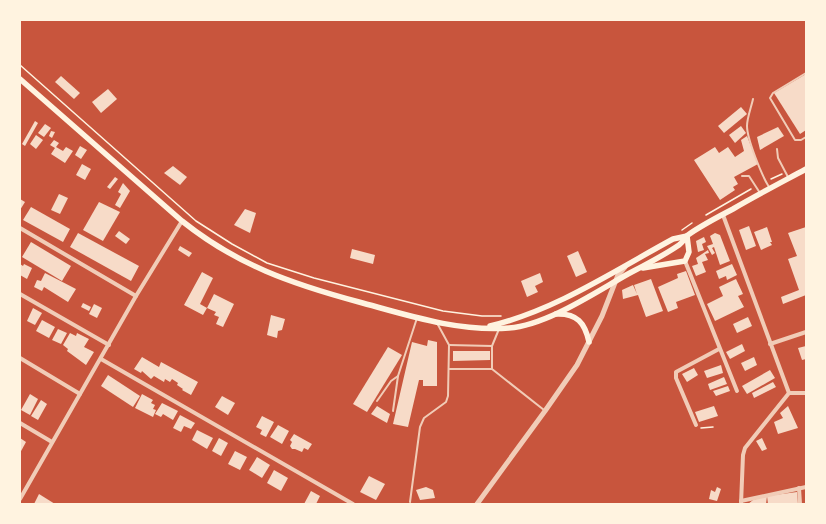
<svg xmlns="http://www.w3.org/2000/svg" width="826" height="524" viewBox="0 0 826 524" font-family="'Titillium Web',sans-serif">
<rect width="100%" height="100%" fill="#c8553d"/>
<g fill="#f7dbc8">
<polygon points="806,74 806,130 800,134 774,93"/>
<polygon points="61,76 80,93 74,99 55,82"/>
<polygon points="108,89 117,99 101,113 92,102"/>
<polygon points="741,107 747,114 724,133 718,126"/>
<polygon points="35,121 38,123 25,146 22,144"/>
<polygon points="45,124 51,128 44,137 38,133"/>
<polygon points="741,126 746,133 735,143 729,135"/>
<polygon points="778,127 784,136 760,150 757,137"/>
<polygon points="51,131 55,132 52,138 49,136"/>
<polygon points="36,135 43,140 36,149 30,144"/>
<polygon points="747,136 758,164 734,177 738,184 733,187 735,190 720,200 694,160 715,147 719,153 728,147 735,157 744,151 741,140"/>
<polygon points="54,140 59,143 56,147 63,151 66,147 73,151 65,163 51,154 55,148 50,145"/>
<polygon points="80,146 87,150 81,159 75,155"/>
<polygon points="82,164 91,169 85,180 76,175"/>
<polygon points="173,166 187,177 180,185 164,173"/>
<polygon points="115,177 118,179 110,189 107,187"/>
<polygon points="123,183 130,191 120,208 115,205 121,194 118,192"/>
<polygon points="59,194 68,198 60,214 51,210"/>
<polygon points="20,199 25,202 20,210"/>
<polygon points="99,202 120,212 103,241 83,230"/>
<polygon points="31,207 70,229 63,242 23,220"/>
<polygon points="245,209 256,213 250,233 234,225"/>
<polygon points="749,226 756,246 746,250 739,230"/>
<polygon points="767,227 772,242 770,242 772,245 761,250 754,232"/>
<polygon points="806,227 806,295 783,304 781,297 799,290 788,259 797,256 788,233"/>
<polygon points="119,231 130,239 126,244 115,236"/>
<polygon points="78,233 139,266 131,281 70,247"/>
<polygon points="715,233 720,235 730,261 720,265 714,247 712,248 715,253 712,255 707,246 713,244 710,236"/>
<polygon points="704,237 706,242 702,244 704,250 698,252 696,241"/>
<polygon points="31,242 71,266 62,281 22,257"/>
<polygon points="180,246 192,253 189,257 178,250"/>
<polygon points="352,249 375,255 373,264 350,258"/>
<polygon points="708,250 709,253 705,254 708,260 702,262 706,272 696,276 692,266 698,264 696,258"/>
<polygon points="578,251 587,272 576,277 567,256"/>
<polygon points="20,264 23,266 24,264 32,268 27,279 20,275"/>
<polygon points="732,264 737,275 727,280 726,276 719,279 716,271"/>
<polygon points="686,271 695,295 676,302 678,308 668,312 658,287 678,278 677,274"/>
<polygon points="202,272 213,278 200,304 207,308 203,315 184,305"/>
<polygon points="45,273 76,289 68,302 44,287 42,291 34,287 37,280 41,281"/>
<polygon points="540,273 543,282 535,286 538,292 527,297 521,281"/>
<polygon points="651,279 663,311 646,317 638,295 623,299 622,290 633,285 637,294 634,285"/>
<polygon points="736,279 743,294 738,296 744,307 715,321 707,304 723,296 719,287"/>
<polygon points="214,294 234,304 223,327 216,324 219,317 214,315 216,312 207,308"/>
<polygon points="83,303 91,307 89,311 81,307"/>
<polygon points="94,304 102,308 97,318 89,314"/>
<polygon points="33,308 42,313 35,325 27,321"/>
<polygon points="271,315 285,319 282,330 278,331 277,338 267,335"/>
<polygon points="748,317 752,326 737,333 733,324"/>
<polygon points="42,320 55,327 49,338 36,331"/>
<polygon points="58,329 67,333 61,344 52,340"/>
<polygon points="70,333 76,336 77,333 89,339 84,347 94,352 86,365 67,351 68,349 63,345"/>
<polygon points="428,340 437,342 437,386 423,386 423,380 419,380 408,427 393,424 412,342 427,346"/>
<polygon points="742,344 745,351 730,359 726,352"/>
<polygon points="806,346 806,359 802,360 798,348"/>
<polygon points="388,347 402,355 367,412 353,404"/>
<polygon points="453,351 490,351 490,360 453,361"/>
<polygon points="142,357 159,367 161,362 198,382 191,395 182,390 183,389 177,385 178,383 172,379 170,382 165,379 164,382 154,376 151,379 142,371 141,373 134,369"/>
<polygon points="754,357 757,365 745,371 741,363"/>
<polygon points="721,365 723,373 707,378 704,371"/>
<polygon points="694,368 698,375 687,382 682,374"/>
<polygon points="770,370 775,378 747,394 742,386"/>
<polygon points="108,375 140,396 133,407 101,386"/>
<polygon points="724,377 727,384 710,390 708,384"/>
<polygon points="773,382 776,387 754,398 752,393"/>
<polygon points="728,386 730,391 716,396 713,391"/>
<polygon points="30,394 38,399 30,415 21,410"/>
<polygon points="142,394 153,400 151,403 155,405 153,409 156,410 153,417 135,408"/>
<polygon points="222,396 235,403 228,415 215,407"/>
<polygon points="41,400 47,404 38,420 31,416"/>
<polygon points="162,403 178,411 173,420 163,414 161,417 155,414"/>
<polygon points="377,406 390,414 387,423 371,414"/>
<polygon points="714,406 718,416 699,422 695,412"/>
<polygon points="788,406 798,428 778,434 774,422 783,418 780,413"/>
<polygon points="180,415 195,423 191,429 184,426 181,432 173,428"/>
<polygon points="262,416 274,422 266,437 260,434 262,430 256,427"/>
<polygon points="278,425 289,431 282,444 270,437"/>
<polygon points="197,430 213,438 207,449 192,440"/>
<polygon points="294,434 312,444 308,450 304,448 302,452 295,449 292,449 290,446 292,442 290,440"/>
<polygon points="20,438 26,442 20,453"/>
<polygon points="219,438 228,443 221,456 212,451"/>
<polygon points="762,438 767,449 762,451 756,441"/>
<polygon points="235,451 247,457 240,470 228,464"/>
<polygon points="257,457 270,465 262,478 249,470"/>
<polygon points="274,470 288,478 281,491 267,483"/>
<polygon points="369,476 385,484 376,500 360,492"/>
<polygon points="426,487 433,490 435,498 420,500 416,490"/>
<polygon points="717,487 721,489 717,501 709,499 711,490 715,492"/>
<polygon points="311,491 320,496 316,504 304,504"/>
<polygon points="797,492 798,504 768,504 767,496 766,504 748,504 753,500 767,496"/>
<polygon points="39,494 55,504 34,504"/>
</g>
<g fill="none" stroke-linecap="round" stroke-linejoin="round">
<g stroke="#fff3e0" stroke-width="1.5">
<polyline points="20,65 196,221 232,244 267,263 314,278 443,311 482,316 501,316"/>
<polyline points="771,179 782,174"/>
<polyline points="706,215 751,189"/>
<polyline points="682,230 692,223"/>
<polyline points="701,428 713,427"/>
</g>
<g stroke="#f1ccb7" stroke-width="2">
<polyline points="806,73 773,93 770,98 795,140 801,140 806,137"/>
<path d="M 753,99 C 751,108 747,118 747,126 C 747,139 762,176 769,187"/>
<polyline points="777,149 778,158 788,177"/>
<polyline points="742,176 749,176 760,193"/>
<polyline points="499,329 492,346 492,369 544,410"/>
<polyline points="449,345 492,346"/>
<polyline points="449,369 492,369"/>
<polyline points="377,401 391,381 398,376"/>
<polyline points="393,411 398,376 417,318"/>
<polyline points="410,502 420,427 424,418 446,402 448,396 449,345 437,323"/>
</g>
<g stroke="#f1ccb7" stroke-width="4">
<polyline points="723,215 789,393"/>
<polyline points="20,228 136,296"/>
<polyline points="685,261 737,391"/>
<polyline points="20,294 109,345"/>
<polyline points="770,344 806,332"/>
<polyline points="20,358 80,394"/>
<polyline points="101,359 353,504"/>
<polyline points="789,393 806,393"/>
<polyline points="20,423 52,442"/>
<polyline points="696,425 676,378 676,372 719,349"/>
<polyline points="799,488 800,504"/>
<polyline points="20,499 136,296 182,221"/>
<polyline points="741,501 806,487"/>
<polyline points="741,504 743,455 745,448 789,393"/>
</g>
<polyline stroke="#f1ccb7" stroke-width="5" points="477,504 545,411 577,365 602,316 618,275 625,267"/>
<g stroke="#fff3e0" stroke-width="5.5">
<path d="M 20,79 L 182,221 C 237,265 292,284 359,302 C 407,315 458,332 509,328 C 547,325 594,293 628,274 C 645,265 663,256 679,245 C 683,242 685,238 688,235 C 702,225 718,217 733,209 C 757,195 782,182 806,169"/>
<polyline points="643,268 685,261 689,252 687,236"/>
<path d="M 556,314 C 577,313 585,323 589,342"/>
<path d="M 490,326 C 556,310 614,271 673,239 L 687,236"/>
</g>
</g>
<rect width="826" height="524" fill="none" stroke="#fff3e0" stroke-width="42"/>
</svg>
